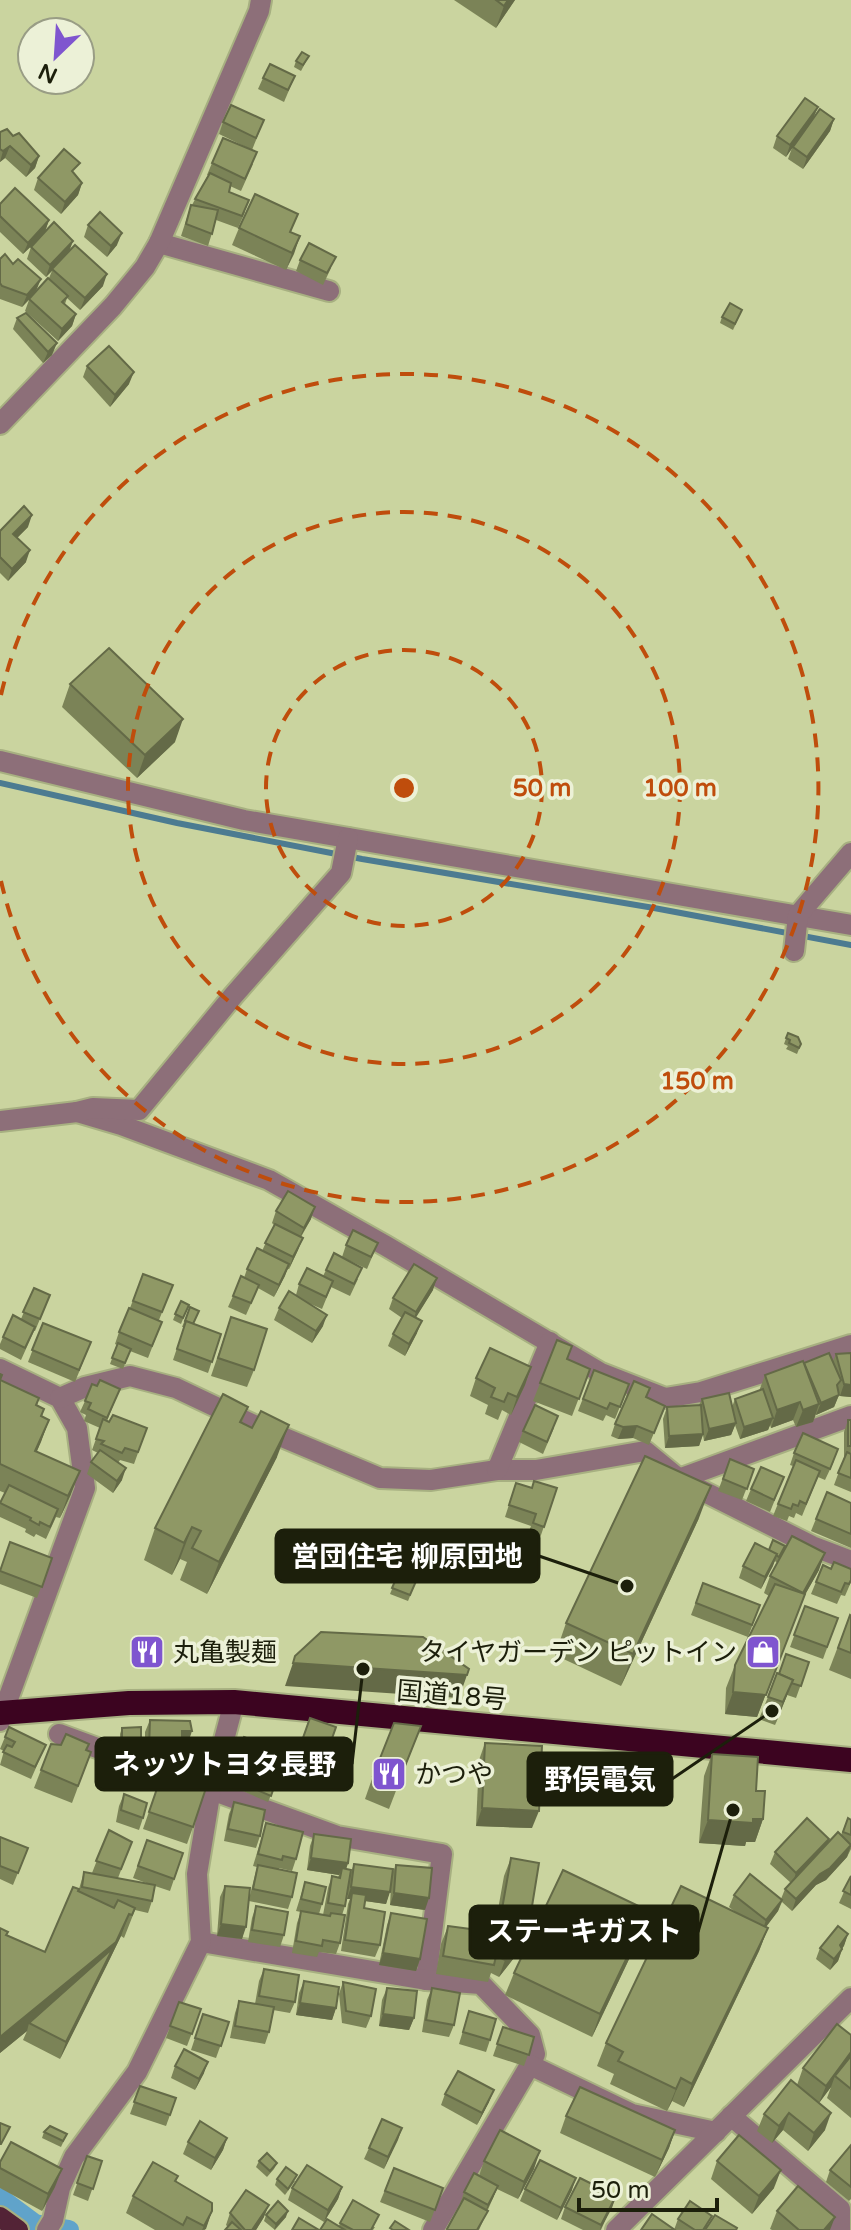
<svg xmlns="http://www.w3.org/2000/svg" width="851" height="2230" viewBox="0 0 851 2230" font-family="'Varela Round','Noto Sans JP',sans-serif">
<rect width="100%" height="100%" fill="#cad49f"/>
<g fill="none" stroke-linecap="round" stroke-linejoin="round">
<polyline stroke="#4c7b91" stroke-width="6" points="0,783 177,823 362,859 654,908 851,945"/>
<polyline stroke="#60a3ca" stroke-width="20" points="0,2198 35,2224 69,2230"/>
<g stroke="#a7b081" stroke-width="24">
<g id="minor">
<polyline points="159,243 329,291"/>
<polyline points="0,424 113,306 145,267 159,243 259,11 261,0"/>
<polyline points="0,761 244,820 851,925"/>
<polyline points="794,951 798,915 851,853"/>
<polyline points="77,1112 121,1125 269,1180 386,1246 601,1373 665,1398 701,1392 851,1345"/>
<polyline points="0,1121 77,1112 93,1108 139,1110 233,996 341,873 348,838"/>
<polyline points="0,1369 60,1398 77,1428 85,1488 0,1721"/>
<polyline points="60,1398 85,1387 130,1376 176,1388 256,1426 380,1478 431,1480 497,1470 536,1470 645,1451 679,1479 812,1546 851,1561"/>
<polyline points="497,1470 550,1342"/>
<polyline points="679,1479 851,1416"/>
<polyline points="59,1734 337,1836 442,1854 426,1980"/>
<polyline points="201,1942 426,1980 481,1984 530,2035 535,2054 530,2065"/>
<polyline points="731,2116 840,2209 840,2230"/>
<polyline points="47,2230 53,2220 60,2188 74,2157 137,2072 201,1942 197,1874 211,1789 234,1702"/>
<polyline points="433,2230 530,2065 632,2114 716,2132"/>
<polyline points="616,2230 851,1998"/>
</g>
</g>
<g stroke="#a7b081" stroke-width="24">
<polyline id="major" points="0,2217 18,2230"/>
</g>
<g stroke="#a7b081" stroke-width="28">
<polyline id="highway" points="0,1713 129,1703 234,1702 851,1760"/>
</g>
<use href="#minor" stroke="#8d6f79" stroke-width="20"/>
<use href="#major" stroke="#532336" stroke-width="20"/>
<use href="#highway" stroke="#3c0420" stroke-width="24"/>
</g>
<g fill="#7b8357">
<polygon points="454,0 515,0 496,28"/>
<polygon points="309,56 301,71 294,67 296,61"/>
<polygon points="32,67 32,80 37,80 32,85 25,78 27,72"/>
<polygon points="295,76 284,102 258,89 263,78"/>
<polygon points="814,116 834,119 830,131 803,169 788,159 792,148 786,157 773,148 777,136"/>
<polygon points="264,120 252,150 219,134 223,122"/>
<polygon points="0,132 13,136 39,156 35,168 26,177 5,158 0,162"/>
<polygon points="212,163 253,164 241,191 230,186 229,192 245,212 238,228 216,220 208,246 181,236 191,205 192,205 208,175 207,175"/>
<polygon points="75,175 82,183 78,195 61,214 34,190 38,178"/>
<polygon points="0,204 49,220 45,231 70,250 103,286 80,310 67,298 65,304 76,314 72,326 58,341 25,311 29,300 22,307 0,299 0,259 36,291 49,278 52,271 46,277 27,259 31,247 35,243 23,254 0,232"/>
<polygon points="88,225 117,245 107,257 84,237"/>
<polygon points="239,228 291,232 300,236 286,270 232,245"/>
<polygon points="300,260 331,268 323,285 296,271"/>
<polygon points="742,310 733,330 720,323 722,317"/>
<polygon points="17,318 52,355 43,363 13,329"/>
<polygon points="87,366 129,384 110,407 83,377"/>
<polygon points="28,527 17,538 26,562 8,581 0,573 0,531"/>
<polygon points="70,684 175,742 137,778 62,707"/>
<polygon points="788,1033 801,1044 797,1054 786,1049 788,1046 784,1044"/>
<polygon points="276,1211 311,1219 301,1237 298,1250 289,1269 288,1269 274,1297 258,1288 246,1315 228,1307 233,1296 244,1278 247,1269 262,1251 274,1225 272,1223"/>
<polygon points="378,1243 367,1269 342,1257 346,1245"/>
<polygon points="326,1270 358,1279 350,1296 331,1287 322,1309 306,1302 323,1326 312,1343 274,1320 279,1308 296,1295 299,1284 323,1276"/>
<polygon points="143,1274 173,1285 159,1320 162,1322 148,1358 130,1351 123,1369 110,1364 117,1345 115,1344 119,1332 130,1308"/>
<polygon points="34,1288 50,1295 35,1331 34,1331 21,1360 0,1349 0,1344 3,1337 21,1319"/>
<polygon points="433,1290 415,1318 417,1333 405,1356 388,1346 393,1334 402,1318 389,1309 393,1298"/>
<polygon points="181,1301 189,1305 181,1324 173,1320"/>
<polygon points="190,1307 193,1324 221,1334 208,1373 173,1360 184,1327 182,1327"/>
<polygon points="231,1317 254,1370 247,1387 211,1376"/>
<polygon points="43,1323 91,1342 75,1382 28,1362"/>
<polygon points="557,1340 567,1360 590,1369 572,1416 533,1401"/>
<polygon points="836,1354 851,1397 840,1396 838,1389 839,1395 834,1407 816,1415 816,1414 813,1422 796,1427 793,1420 771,1428 770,1425 768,1430 740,1439 735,1425 731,1435 704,1441 703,1435 699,1446 665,1448 663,1419 667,1407 699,1405 702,1399 732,1407 735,1399 759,1391 765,1375 804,1363 833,1361"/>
<polygon points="531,1367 525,1385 511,1415 502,1410 498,1420 485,1414 488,1405 470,1396 476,1378"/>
<polygon points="594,1370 629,1384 615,1419 606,1415 603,1421 578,1411"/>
<polygon points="0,1374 1,1380 39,1398 37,1405 44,1409 42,1416 49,1420 37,1451 71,1494 60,1518 56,1517 46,1539 36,1534 34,1537 25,1532 26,1529 0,1517 0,1504 5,1493 0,1491"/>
<polygon points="646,1398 665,1406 649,1445 633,1438 618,1439 611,1436 615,1424"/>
<polygon points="85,1401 115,1401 107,1421 147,1428 134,1464 120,1460 118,1463 122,1480 113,1493 87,1474 91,1462 98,1453 92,1450 100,1428 84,1421 86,1415 80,1412"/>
<polygon points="248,1407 242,1423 277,1457 207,1594 180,1580 187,1562 180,1559 172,1575 144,1560 155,1528"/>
<polygon points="848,1420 851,1420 851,1492 834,1485 844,1458 844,1432"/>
<polygon points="554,1428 543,1454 519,1442 523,1431"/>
<polygon points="794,1453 834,1461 825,1480 818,1477 802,1516 796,1513 794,1518 789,1516 787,1521 773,1516 793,1466 790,1465"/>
<polygon points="730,1459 754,1469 742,1500 718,1491"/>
<polygon points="784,1477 770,1512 746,1501 751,1489"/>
<polygon points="516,1483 532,1488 557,1488 540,1538 528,1534 531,1526 505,1517"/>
<polygon points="827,1492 851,1503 851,1548 811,1531"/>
<polygon points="699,1518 621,1686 555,1655 566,1623"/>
<polygon points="769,1550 782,1552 777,1563 775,1561 761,1589 739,1578 743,1566"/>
<polygon points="477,1551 502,1560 496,1574 473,1563"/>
<polygon points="508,1556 519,1560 510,1580 500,1576"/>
<polygon points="52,1558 37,1598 0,1584 0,1569"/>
<polygon points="823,1565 831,1569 851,1582 845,1596 841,1595 837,1604 811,1594"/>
<polygon points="819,1570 802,1600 757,1717 725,1714 726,1688 735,1665 769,1596 764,1593 770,1576"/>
<polygon points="399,1572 417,1579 408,1601 390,1594"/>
<polygon points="703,1583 760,1605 748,1637 691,1615"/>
<polygon points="805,1606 838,1618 823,1659 790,1647"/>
<polygon points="850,1615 851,1616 851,1679 829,1670"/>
<polygon points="809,1662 796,1698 787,1695 775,1725 759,1719 768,1697 779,1674"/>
<polygon points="310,1718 336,1727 315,1787 288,1777"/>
<polygon points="150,1720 188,1743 181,1743 178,1751 155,1751 152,1760 145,1759 145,1732"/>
<polygon points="122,1728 141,1744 139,1750 120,1751 120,1734"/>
<polygon points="5,1737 46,1745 31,1779 0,1765 4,1751 0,1749"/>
<polygon points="244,1737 282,1752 270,1780 254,1773 251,1781 273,1790 268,1802 236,1788 239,1781 228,1776"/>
<polygon points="485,1743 532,1828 476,1826 479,1760"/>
<polygon points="51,1744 86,1750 91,1752 72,1803 34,1788"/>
<polygon points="412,1749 389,1809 365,1799 373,1776"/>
<polygon points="712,1754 756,1791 763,1819 755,1842 746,1842 745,1846 699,1843 704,1776"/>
<polygon points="162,1774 193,1827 187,1844 143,1829"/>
<polygon points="124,1794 143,1818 139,1830 116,1822 119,1806"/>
<polygon points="234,1802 260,1836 256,1848 224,1841 229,1814"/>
<polygon points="848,1818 851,1820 851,1849 847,1857 826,1880 816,1885 792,1911 782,1902 778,1911 766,1927 768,1928 759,1951 684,2107 672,2101 667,2111 610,2084 614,2074 597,2066 606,2043 738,1914 729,1907 734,1895 781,1899 785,1889 791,1883 770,1864 775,1852 829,1839 827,1844 841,1835"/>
<polygon points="266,1823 296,1859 292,1871 279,1868 279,1869 292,1897 288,1909 249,1901 242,1939 217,1936 220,1897 225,1886 250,1895 257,1867 253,1866"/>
<polygon points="109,1830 132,1842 118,1878 149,1884 133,1878 147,1840 183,1853 170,1891 155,1886 152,1901 148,1913 135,1910 124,1938 121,1936 60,2059 23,2040 27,2031 0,2053 0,1928 6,1936 45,1952 79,1889 84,1872 92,1873"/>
<polygon points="314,1834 348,1863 346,1869 350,1875 354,1864 392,1874 396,1865 425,1910 390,1905 391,1886 386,1904 365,1901 364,1908 380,1945 375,1957 341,1951 348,1904 350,1899 347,1899 349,1879 345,1906 342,1915 340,1943 336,1954 319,1952 317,1957 292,1953 297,1923 301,1912 296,1911 305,1882 322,1904 319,1914 323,1915 328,1888 332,1876 338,1877 339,1875 307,1870 310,1846"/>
<polygon points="0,1837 28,1848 13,1885 0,1879"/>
<polygon points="511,1858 528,1931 521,1948 519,1948 517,1954 499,1977 491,1973 488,1982 436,1974 441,1944 448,1926 494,1932 504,1876"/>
<polygon points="851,1876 851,1909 839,1903"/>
<polygon points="256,1906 284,1935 280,1947 248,1942 252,1918"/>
<polygon points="391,1913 420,1959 416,1971 379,1965 387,1925"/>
<polygon points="641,1934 592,2037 505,1995 514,1973"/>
<polygon points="848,1934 838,1961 830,1970 816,1959 820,1948"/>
<polygon points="264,1969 295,2002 290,2013 273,2010 269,2032 265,2044 230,2038 235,2013 239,2001 255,2004 259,1981"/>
<polygon points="304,1981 336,2008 332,2020 296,2015 299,1993"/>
<polygon points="343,1982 371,2016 366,2028 342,2023 339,1994"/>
<polygon points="387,1988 414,2018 409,2030 379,2026 382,2000"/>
<polygon points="432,1988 454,2025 449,2037 422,2032 427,2000"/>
<polygon points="179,2002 201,2009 187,2046 166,2038"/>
<polygon points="469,2011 490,2040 486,2052 459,2044"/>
<polygon points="203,2014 229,2022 216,2058 191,2050"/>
<polygon points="503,2027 534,2037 524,2066 493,2056"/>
<polygon points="851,2035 851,2118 827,2098 831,2087 819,2103 825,2130 808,2151 783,2130 772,2143 757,2131 764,2114 797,2085 803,2068"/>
<polygon points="175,2066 204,2073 195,2090 171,2078"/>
<polygon points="140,2086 170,2115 166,2126 130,2114"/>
<polygon points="445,2094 489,2102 477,2125 441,2105"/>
<polygon points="566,2116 675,2130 669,2148 655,2177 560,2133"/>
<polygon points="402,2128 384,2169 364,2159 369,2148"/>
<polygon points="44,2132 67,2134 61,2147 42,2138"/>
<polygon points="227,2138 223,2150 211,2170 183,2154 188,2142"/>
<polygon points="851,2145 851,2199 849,2201 826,2182 830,2170"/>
<polygon points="87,2156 102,2161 88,2201 73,2195"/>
<polygon points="259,2161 277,2163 274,2169 267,2177 256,2167"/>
<polygon points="484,2161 534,2169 518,2199 497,2189 479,2230 446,2230 460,2204 464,2192 479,2176"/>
<polygon points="717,2161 774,2188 752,2214 711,2179"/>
<polygon points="0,2162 55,2187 42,2211 0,2188"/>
<polygon points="394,2168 443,2188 430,2222 380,2202"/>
<polygon points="178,2176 176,2182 212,2211 205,2230 155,2230 126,2213 133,2196"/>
<polygon points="277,2179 295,2181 285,2195 275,2185"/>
<polygon points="342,2187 338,2199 324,2222 288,2200 292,2188"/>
<polygon points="525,2189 572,2190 557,2220 520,2201"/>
<polygon points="616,2196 601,2230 583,2230 561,2219 565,2207"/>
<polygon points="777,2211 830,2230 772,2230 770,2229"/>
<polygon points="230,2213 264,2217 256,2230 225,2230 228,2227 226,2225"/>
<polygon points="266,2215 286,2217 275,2230 264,2221"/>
<polygon points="678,2219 709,2225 736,2230 641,2230 674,2230"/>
<polygon points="340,2223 375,2227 373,2230 320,2230 339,2226"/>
</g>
<g fill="#646a47">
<polygon points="508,0 515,0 496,28 504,6"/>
<polygon points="818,107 813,119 786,157 790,145"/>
<polygon points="834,119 830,131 803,169 807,157"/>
<polygon points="10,146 5,158 0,162 3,151"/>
<polygon points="39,156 35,168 26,177 31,165"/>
<polygon points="82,183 78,195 61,214 65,202"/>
<polygon points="49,220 45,232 23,254 28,243"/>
<polygon points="122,233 117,245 107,257 111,246"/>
<polygon points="300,236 294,254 286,270 292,253"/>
<polygon points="73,241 69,252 46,277 50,265"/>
<polygon points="107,274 103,286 80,310 85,298"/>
<polygon points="41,279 36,291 22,307 27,295"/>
<polygon points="76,314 72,326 58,341 62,329"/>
<polygon points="57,343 52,355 43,363 48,352"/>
<polygon points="134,372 129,384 110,407 115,395"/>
<polygon points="32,515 28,527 9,546 13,534"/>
<polygon points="30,550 26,562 8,581 12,569"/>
<polygon points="183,719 175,742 137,778 145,755"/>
<polygon points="315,1207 311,1219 299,1239 304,1228"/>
<polygon points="303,1238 298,1250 289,1269 293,1257"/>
<polygon points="289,1264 285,1276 274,1297 279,1285"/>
<polygon points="437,1278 433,1290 412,1324 416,1312"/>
<polygon points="327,1315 323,1326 312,1343 316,1331"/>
<polygon points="422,1321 417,1333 405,1356 409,1344"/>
<polygon points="531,1367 525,1385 511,1415 517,1397"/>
<polygon points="844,1384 851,1385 851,1397 840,1396"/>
<polygon points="839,1395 834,1407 816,1415 821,1403"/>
<polygon points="800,1402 793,1420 771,1428 777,1410"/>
<polygon points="819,1404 813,1422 796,1427 803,1410"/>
<polygon points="773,1418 768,1430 740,1439 744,1427"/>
<polygon points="49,1420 41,1442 27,1473 35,1451"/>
<polygon points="736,1423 731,1435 704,1441 709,1429"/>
<polygon points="289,1425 277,1457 207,1594 219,1562"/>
<polygon points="637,1426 633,1438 618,1439 623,1427"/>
<polygon points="703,1434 699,1446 665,1448 669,1436"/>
<polygon points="126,1468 122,1480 113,1493 117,1481"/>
<polygon points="80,1471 71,1494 60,1518 68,1496"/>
<polygon points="711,1486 699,1518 621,1686 633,1654"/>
<polygon points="192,1527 180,1559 172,1575 184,1543"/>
<polygon points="825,1553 819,1570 802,1600 757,1717 725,1714 733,1692 803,1593"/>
<polygon points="777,1554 773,1566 761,1589 765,1577"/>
<polygon points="293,1663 467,1675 459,1698 285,1686"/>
<polygon points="793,1680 784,1703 775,1725 783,1702"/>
<polygon points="182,1731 192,1731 188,1743 181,1743 178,1751 155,1751 152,1760 145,1759 149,1748 157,1739"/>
<polygon points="141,1744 139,1750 120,1751 122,1745"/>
<polygon points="482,1808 539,1811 532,1828 476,1826"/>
<polygon points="753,1819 763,1819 755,1842 746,1842 745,1846 699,1843 708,1820"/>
<polygon points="829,1839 825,1850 792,1885 796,1873"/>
<polygon points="851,1845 847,1857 826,1880 816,1885 792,1911 796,1899 820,1874"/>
<polygon points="311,1858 348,1863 344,1875 342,1868 339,1875 307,1870"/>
<polygon points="351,1887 390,1892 386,1904 351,1899 352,1893 350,1899 347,1899"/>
<polygon points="394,1893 429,1898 425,1910 390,1905"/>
<polygon points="782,1900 778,1911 762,1932 766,1920"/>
<polygon points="649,1911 641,1934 592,2037 600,2014"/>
<polygon points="129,1914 121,1936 107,1965 60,2059 66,2042 29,2023 27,2031 0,2053 0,2037"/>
<polygon points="221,1924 246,1927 242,1939 217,1936"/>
<polygon points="768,1928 759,1951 684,2107 692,2084"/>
<polygon points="848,1934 844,1946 835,1956 840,1945"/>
<polygon points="524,1936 517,1954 499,1977 505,1960"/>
<polygon points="842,1949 838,1961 830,1970 834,1959"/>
<polygon points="383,1953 420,1959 416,1971 379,1965"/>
<polygon points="300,2003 336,2008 332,2020 296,2015"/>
<polygon points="383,2014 414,2018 409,2030 379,2026"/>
<polygon points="851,2052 851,2061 835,2076 831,2087 819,2103 826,2086"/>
<polygon points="208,2062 204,2073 195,2090 199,2079"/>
<polygon points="681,2078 672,2101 667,2111 676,2089"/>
<polygon points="494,2090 489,2102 477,2125 482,2113"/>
<polygon points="789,2113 783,2130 772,2143 779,2126"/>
<polygon points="831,2113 825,2130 808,2151 814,2133"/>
<polygon points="402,2128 398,2140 384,2169 388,2157"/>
<polygon points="675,2130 669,2148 655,2177 662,2160"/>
<polygon points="227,2138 223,2150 211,2170 215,2158"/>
<polygon points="540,2151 534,2169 518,2199 524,2182"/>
<polygon points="62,2169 55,2187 42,2211 48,2194"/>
<polygon points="781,2170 774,2188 752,2214 759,2196"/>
<polygon points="576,2178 572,2190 557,2220 561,2208"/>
<polygon points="498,2186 493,2198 483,2217 488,2205"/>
<polygon points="342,2187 338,2199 324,2222 328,2210"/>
<polygon points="616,2196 612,2208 600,2230 601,2225"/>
<polygon points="269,2205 264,2217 256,2230 252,2230"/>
<polygon points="212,2211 206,2229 202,2230 204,2226"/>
<polygon points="288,2211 286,2217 274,2230 276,2224"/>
<polygon points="835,2217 830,2230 824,2230"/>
</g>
<g fill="#8f9865" stroke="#646a47" stroke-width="2">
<polygon points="496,0 508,0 504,6"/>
<polygon points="302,52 309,56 303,65 296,61"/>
<polygon points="270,64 295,76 288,90 263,78"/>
<polygon points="32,67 32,77 27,72"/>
<polygon points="805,98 818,107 790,145 777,136"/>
<polygon points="231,105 264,120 256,138 223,122"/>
<polygon points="820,109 834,119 807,157 793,147"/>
<polygon points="7,129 13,136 19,133 39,156 31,165 10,146 3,151 0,149 0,132"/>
<polygon points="223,138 257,152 245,179 212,163"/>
<polygon points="64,149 80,163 72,171 82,183 65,202 38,178"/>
<polygon points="210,173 231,183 229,192 249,200 242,216 195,199"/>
<polygon points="15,188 49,220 28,243 0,216 0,204"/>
<polygon points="255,194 298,214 290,232 300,236 292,253 239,228"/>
<polygon points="191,205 218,210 212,234 186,224"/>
<polygon points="100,212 122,233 111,246 88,225"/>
<polygon points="54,222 73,241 50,265 31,247"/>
<polygon points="309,243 336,257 327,273 300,260"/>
<polygon points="75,245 107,274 85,298 52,269"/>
<polygon points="5,254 13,264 18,259 41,279 27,295 2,286 0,283 0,259"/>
<polygon points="48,278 68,296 62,302 76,314 62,329 29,299"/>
<polygon points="730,303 742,310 735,324 722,317"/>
<polygon points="26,313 57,343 48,352 17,318"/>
<polygon points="109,346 134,372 115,395 87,366"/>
<polygon points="24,506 32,515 13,534 30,550 12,569 0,557 0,531"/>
<polygon points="109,648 183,719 145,755 70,684"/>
<polygon points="788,1033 798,1037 801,1044 799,1048 789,1043 790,1040 786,1038"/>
<polygon points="288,1191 315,1207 304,1228 276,1211"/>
<polygon points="275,1224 303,1238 293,1257 265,1243"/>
<polygon points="353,1230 378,1243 371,1257 346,1245"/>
<polygon points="257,1248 289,1264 279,1285 247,1269"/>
<polygon points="334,1253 362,1268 354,1284 326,1270"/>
<polygon points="414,1264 437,1278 416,1312 393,1298"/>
<polygon points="307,1268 333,1281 326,1297 299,1284"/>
<polygon points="143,1274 173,1285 162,1312 133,1301"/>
<polygon points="241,1276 259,1285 251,1303 233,1296"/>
<polygon points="34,1288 50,1295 40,1319 23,1312"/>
<polygon points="289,1291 327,1315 316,1331 279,1308"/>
<polygon points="181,1301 189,1305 183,1318 175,1314"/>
<polygon points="190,1307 199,1311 193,1324 185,1321"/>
<polygon points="129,1308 162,1322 152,1346 119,1332"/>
<polygon points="405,1312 422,1321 409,1344 393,1334"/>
<polygon points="13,1315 35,1327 25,1348 3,1337"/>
<polygon points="231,1317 267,1329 254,1370 218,1358"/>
<polygon points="186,1321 221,1334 212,1362 177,1349"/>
<polygon points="43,1323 91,1342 79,1370 32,1350"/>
<polygon points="557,1340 572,1346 567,1359 590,1369 579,1399 540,1383"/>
<polygon points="118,1343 131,1349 125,1363 112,1358"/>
<polygon points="490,1348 531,1367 517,1397 508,1393 504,1402 491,1397 495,1388 476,1378"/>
<polygon points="829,1353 841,1380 837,1385 839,1395 821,1403 804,1363"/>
<polygon points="851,1353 851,1385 844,1384 836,1354"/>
<polygon points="803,1361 819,1404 803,1410 800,1402 777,1410 765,1375"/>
<polygon points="594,1370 629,1384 620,1407 610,1403 607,1409 583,1399"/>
<polygon points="0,1374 2,1375 0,1380 39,1398 36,1405 44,1409 41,1416 49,1420 35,1451 80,1471 68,1496 0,1464"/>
<polygon points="100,1380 120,1389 107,1418 88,1409 91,1403 85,1401 92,1384 97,1386"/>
<polygon points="634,1381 650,1388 646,1397 665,1406 654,1433 637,1426 623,1427 615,1424"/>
<polygon points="763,1389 773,1418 744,1427 735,1399"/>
<polygon points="729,1393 736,1423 709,1429 702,1399"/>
<polygon points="223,1394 248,1407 240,1422 252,1428 261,1411 289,1425 219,1562 192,1548 201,1531 192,1527 184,1543 155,1528"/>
<polygon points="535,1405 558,1416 547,1442 523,1431"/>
<polygon points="701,1405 703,1434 669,1436 667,1407"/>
<polygon points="113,1415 147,1428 138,1452 125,1448 122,1453 101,1444 104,1441 96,1439 103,1419 109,1422"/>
<rect x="848" y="1420" width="3" height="26"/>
<polygon points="803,1433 838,1449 830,1469 794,1453"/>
<polygon points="100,1450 126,1468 117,1481 91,1462"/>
<polygon points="847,1452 851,1454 851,1478 838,1473"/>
<polygon points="645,1456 711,1486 633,1654 566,1623"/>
<polygon points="730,1459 754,1469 747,1489 723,1479"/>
<polygon points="796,1460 820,1471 806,1504 800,1501 798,1506 793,1504 791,1509 778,1504"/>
<polygon points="761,1467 784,1477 774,1500 751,1489"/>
<polygon points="534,1481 557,1488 544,1527 533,1523 536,1514 509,1505 516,1483 532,1488"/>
<polygon points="9,1485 58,1509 50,1527 40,1522 39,1525 30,1520 31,1518 0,1503"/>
<polygon points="827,1492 851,1503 851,1534 816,1519"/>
<polygon points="792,1536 825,1553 803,1593 770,1576"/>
<polygon points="773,1540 785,1546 779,1557 769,1550"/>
<polygon points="10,1542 52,1558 42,1587 0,1571"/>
<polygon points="755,1543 777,1554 765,1577 743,1566"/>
<polygon points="834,1562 851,1569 851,1580 849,1584 845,1583 841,1592 816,1582 823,1565 831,1569"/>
<polygon points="399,1572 417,1579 410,1595 392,1588"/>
<polygon points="703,1583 760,1605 752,1625 696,1603"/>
<polygon points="775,1584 805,1594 766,1695 733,1692 735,1665"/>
<polygon points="805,1606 838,1618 827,1647 794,1635"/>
<polygon points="850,1615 851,1616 851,1653 838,1648"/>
<polygon points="321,1632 423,1637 469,1669 467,1675 293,1663 295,1656"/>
<polygon points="786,1654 809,1662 801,1686 791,1683 793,1680 779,1674"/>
<polygon points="777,1673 793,1680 783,1702 768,1697"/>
<polygon points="310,1718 336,1727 323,1764 297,1755"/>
<polygon points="150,1720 190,1721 192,1731 182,1731 182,1740 157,1739 156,1748 149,1748"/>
<polygon points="394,1723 421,1726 397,1786 373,1776"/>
<polygon points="9,1727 46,1745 35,1767 3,1752 7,1745 12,1747 15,1742 5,1737"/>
<polygon points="141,1727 141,1744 122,1745 122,1728"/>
<polygon points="66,1734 89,1744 86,1750 91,1752 78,1786 41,1770 51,1744 61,1745"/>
<polygon points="244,1737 282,1752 272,1774 256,1767 251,1779 230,1770"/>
<polygon points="485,1743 542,1746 539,1811 482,1808"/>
<polygon points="712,1754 758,1757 756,1791 765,1791 763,1819 753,1819 753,1823 708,1820"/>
<polygon points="162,1774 206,1788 193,1827 149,1812"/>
<polygon points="240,1776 273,1790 271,1796 238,1782"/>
<polygon points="124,1794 147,1803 143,1818 121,1810"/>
<polygon points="234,1802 265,1810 260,1836 228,1829"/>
<polygon points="807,1818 829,1839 796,1873 775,1852"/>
<polygon points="848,1818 851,1820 851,1835 843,1832"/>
<polygon points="266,1823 303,1832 296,1859 283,1856 282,1860 258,1854"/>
<polygon points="109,1830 132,1842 121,1869 96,1861"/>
<polygon points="838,1832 851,1845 830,1868 820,1874 796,1899 785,1889"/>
<polygon points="314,1834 351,1839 348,1863 311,1858"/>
<polygon points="0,1837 28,1848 18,1873 0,1866"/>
<polygon points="147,1840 183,1853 174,1879 138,1866"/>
<polygon points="511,1858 539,1863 528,1931 499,1926"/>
<polygon points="354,1864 393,1869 390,1892 351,1887"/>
<polygon points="258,1865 297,1873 292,1897 253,1889"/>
<polygon points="396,1865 432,1868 429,1898 394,1893"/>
<polygon points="342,1868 351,1870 345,1906 328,1903 332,1876 340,1878"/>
<polygon points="563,1870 649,1911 600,2014 514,1973"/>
<polygon points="84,1872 155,1885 152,1901 82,1887"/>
<polygon points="750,1874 782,1900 766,1920 734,1895"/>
<polygon points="851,1876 851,1895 843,1891"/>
<polygon points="305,1882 326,1887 322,1904 301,1899"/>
<polygon points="225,1886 250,1888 246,1927 221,1924"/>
<polygon points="681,1886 768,1928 692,2084 681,2078 676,2089 618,2061 623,2052 606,2043"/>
<polygon points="73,1887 79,1889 78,1891 114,1908 118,1900 135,1908 132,1915 129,1914 116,1942 0,2037 0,1928 8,1932 6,1935 45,1952"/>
<polygon points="352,1893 366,1895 364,1908 385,1912 380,1945 345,1940"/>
<polygon points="256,1906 288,1912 284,1935 252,1930"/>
<polygon points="301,1911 330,1916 331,1913 345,1915 340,1943 323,1940 322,1946 296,1941"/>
<polygon points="391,1913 427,1919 420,1959 383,1953"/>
<polygon points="448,1926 524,1936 505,1960 496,1956 494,1965 443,1956"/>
<polygon points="838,1926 848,1934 840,1945 842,1949 834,1959 820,1948"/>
<polygon points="113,1948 66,2042 29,2023"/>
<polygon points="264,1969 299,1975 295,2002 259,1996"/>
<polygon points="304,1981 339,1987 336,2008 300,2003"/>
<polygon points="343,1982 376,1989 371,2016 346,2011"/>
<polygon points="387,1988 417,1991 414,2018 383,2014"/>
<polygon points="432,1988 460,1993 454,2025 426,2020"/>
<polygon points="239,2001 274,2007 269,2032 235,2026"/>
<polygon points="179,2002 201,2009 192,2034 170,2026"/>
<polygon points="469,2011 496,2019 490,2040 463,2032"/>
<polygon points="203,2014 229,2022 221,2046 195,2038"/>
<polygon points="837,2024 851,2035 851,2052 826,2086 803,2068"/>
<polygon points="503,2027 534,2037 529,2055 497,2044"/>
<polygon points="184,2049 208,2062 199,2079 175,2066"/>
<polygon points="851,2056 851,2089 835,2076"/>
<polygon points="458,2071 494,2090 482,2113 445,2094"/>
<polygon points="791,2080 831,2113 814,2133 789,2113 779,2126 764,2114"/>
<polygon points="140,2086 176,2098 170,2115 134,2102"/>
<polygon points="580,2087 675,2130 662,2160 566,2116"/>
<polygon points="382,2119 402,2128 388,2157 369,2148"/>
<polygon points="200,2121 227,2138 215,2158 188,2142"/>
<polygon points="0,2123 10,2127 1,2144 0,2144"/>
<polygon points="50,2126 67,2134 63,2141 44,2132"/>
<polygon points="500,2130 540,2151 524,2182 484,2161"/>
<polygon points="739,2135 781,2170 759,2196 717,2161"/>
<polygon points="11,2142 62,2169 48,2194 0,2168 0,2162"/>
<polygon points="851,2145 851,2187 830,2170"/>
<polygon points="267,2153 277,2163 270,2171 259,2161"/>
<polygon points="87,2156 102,2161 93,2189 77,2183"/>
<polygon points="540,2160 576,2178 561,2208 525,2189"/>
<polygon points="153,2162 178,2176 175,2181 212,2203 212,2211 204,2226 187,2217 183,2225 133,2196"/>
<polygon points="307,2165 342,2187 328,2210 292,2188"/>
<polygon points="286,2167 297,2175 288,2189 277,2179"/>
<polygon points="394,2168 443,2188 435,2210 385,2191"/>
<polygon points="474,2173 498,2186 488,2205 464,2192"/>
<polygon points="580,2178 616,2196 601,2225 565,2207"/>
<polygon points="798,2186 835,2217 824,2230 799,2230 777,2211"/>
<polygon points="246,2190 269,2205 252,2230 245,2230 230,2213"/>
<polygon points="464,2198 488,2211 477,2230 448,2230 447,2229"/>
<polygon points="353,2200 379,2215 371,2230 353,2230 340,2223"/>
<polygon points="278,2201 288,2211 276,2224 266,2215"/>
<polygon points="690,2201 712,2216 703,2230 695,2230 678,2219"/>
<polygon points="652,2214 675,2230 641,2230"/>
<polygon points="715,2215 737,2228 736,2230 705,2230"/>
<polygon points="299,2218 319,2230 292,2230"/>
<polygon points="327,2219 345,2230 320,2230"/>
<polygon points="395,2221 409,2230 393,2230 390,2228"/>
<polygon points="232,2222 241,2230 225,2230"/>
</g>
<g fill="none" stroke="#bf4d0c" stroke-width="4" stroke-dasharray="14 10">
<circle cx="404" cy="788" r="138"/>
<circle cx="404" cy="788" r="276"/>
<path d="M1 695A414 414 0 1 1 1 881"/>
</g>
<defs>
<g id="restaurant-square" transform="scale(1.8)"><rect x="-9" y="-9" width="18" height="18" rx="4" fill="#7f55cf" stroke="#ecf1d7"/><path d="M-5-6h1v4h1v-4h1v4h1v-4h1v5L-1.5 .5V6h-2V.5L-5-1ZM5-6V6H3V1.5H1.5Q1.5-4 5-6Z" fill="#fff"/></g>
<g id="shop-square" transform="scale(1.8)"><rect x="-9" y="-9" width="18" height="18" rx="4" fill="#7f55cf" stroke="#ecf1d7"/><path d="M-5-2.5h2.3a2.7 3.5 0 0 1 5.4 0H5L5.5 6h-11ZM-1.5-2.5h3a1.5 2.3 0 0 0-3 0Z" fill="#fff"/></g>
</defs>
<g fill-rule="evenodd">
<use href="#restaurant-square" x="147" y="1652"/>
<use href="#shop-square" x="763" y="1652"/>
<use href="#restaurant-square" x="389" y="1774"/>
</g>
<g text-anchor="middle" stroke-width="7" stroke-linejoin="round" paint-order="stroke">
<g font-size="26" fill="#1c1f0b" stroke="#ecf1d7" text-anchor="start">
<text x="173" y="1661">丸亀製麺</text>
<text x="737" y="1661" text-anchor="end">タイヤガーデン ピットイン</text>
<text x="415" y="1783">かつや</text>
</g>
<g font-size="26" fill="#1c1f0b" stroke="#ecf1d7">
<text transform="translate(452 1695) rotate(5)" y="9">国道18号</text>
</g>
</g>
<circle cx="404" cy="788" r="12" fill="#bf4d0c" stroke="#ecf1d7" stroke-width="4"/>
<g font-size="24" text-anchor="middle" font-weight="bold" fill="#bf4d0c" stroke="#ecf1d7" stroke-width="7" stroke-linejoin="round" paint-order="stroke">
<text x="542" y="796">50 m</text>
<text x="680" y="796">100 m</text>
<text x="697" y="1089">150 m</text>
</g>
<path fill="none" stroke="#1c1f0b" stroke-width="3" d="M627 1586L539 1556M363 1669L352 1764M772 1711L672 1779M733 1810L698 1932"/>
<g fill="#1c1f0b" stroke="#ecf1d7" stroke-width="3">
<circle cx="627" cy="1586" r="8"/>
<circle cx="363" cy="1669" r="8"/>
<circle cx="772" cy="1711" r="8"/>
<circle cx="733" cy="1810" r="8"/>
</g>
<g fill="#1c1f0b" stroke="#1c1f0b" stroke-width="3">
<rect x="276" y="1530" width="263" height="52" rx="8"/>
<rect x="96" y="1738" width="256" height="52" rx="8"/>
<rect x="528" y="1753" width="144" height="52" rx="8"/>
<rect x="470" y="1906" width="228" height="52" rx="8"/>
</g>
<g font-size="28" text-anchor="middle" font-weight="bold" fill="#fff">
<text x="407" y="1566">営団住宅 柳原団地</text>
<text x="224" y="1774">ネッツトヨタ長野</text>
<text x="600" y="1789">野俣電気</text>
<text x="584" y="1941">ステーキガスト</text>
</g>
<g transform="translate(56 56) rotate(205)"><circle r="38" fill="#ecf1d7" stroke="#999d85" stroke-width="2"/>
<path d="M0-6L14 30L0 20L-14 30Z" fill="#7f55cf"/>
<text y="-12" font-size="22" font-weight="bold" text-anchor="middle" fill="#1c1f0b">N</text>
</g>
<path d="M579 2198v12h138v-12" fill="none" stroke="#1c1f0b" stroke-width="4"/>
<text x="591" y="2198" font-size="24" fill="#1c1f0b" stroke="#ecf1d7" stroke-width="6" paint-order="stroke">50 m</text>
</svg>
